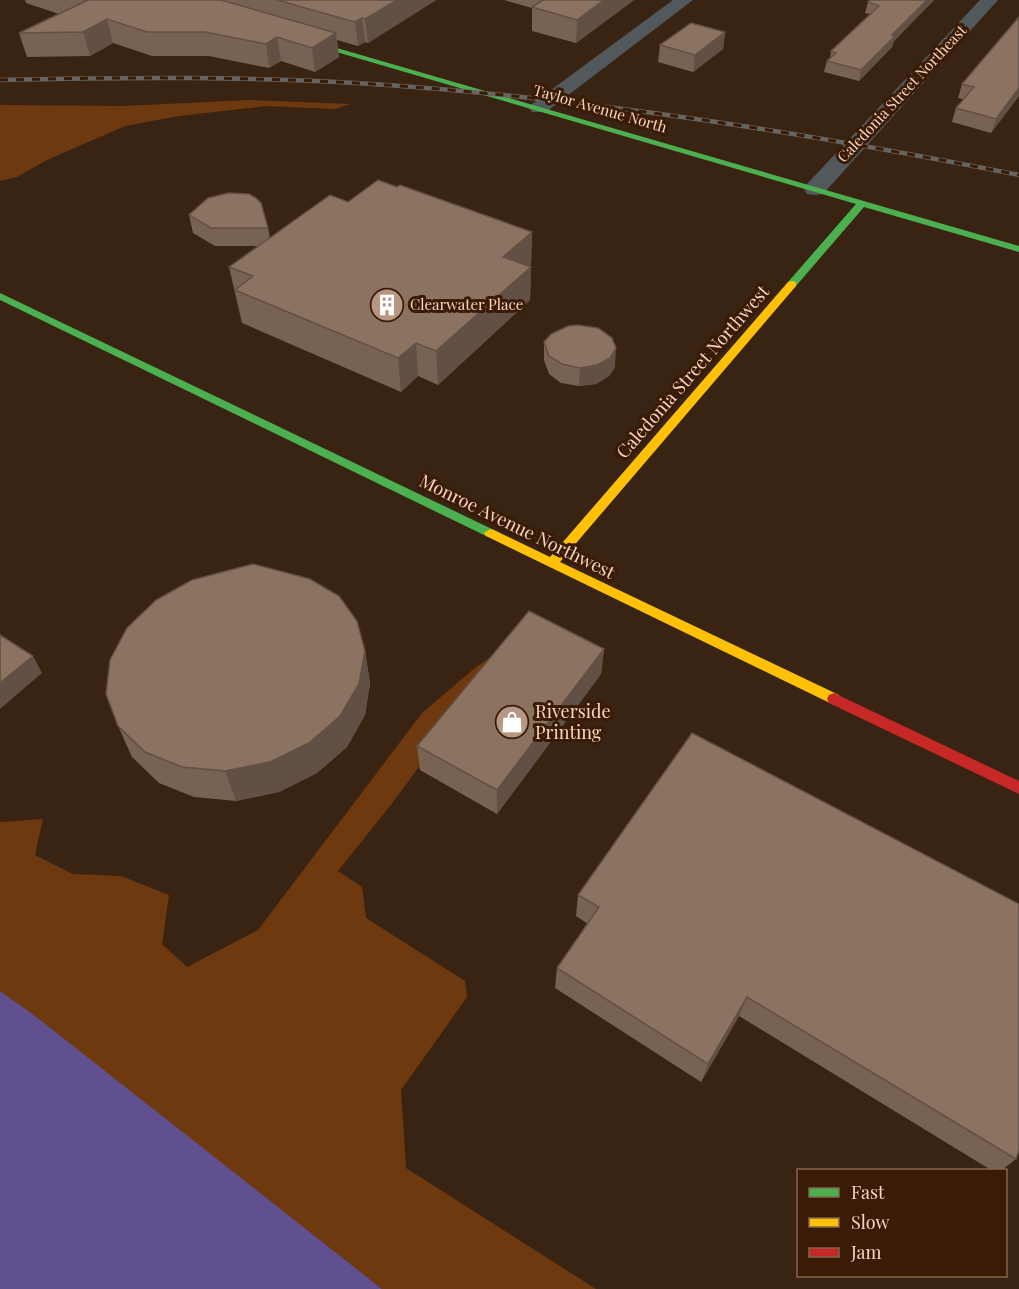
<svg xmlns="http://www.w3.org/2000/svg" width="1019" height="1289" viewBox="0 0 1019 1289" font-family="'Playfair Display',serif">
<rect width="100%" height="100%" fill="#392312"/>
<g fill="#6f390f">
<polygon points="250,100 350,104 335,109 266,106 179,116 125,126 47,160 17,177 0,181 0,105 123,106"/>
<polygon points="511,643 390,806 338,871 362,887 366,918 465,981 467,997 401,1090 406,1168 596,1289 382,1289 0,991 0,822 43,819 35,855 73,874 121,876 169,895 162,944 187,967 258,930 422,713 476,667"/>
</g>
<polygon fill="#615090" points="0,991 35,1016 382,1289 0,1289"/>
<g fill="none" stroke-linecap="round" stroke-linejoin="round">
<g fill="#52595d" fill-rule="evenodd">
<polygon points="673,0 693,0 546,112 532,112 529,108 532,104"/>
<polygon points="980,0 998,0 823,194 815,195 807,194 804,189 807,184"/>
</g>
<g fill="#4caf50" fill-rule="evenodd">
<polygon points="292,35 1019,246 1019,252 864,207 796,286 788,286 788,282 856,204 292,39"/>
<polygon points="0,293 494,530 496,533 490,537 486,536 0,300"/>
</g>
<polygon fill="#ffc107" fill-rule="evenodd" points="792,281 796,282 796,286 560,562 839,695 841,699 839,703 834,705 486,536 484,533 490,529 494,530 550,557 788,282"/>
<polygon fill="#c62828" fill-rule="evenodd" points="834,693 1019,781 1019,794 829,703 827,699 829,695"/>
<g stroke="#68645f" stroke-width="4.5">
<path id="rail" d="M 0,80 C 129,77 258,76 387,85 C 600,100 810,134 1019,175"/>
</g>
<use href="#rail" stroke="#391b06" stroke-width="3" stroke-dasharray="8" stroke-linecap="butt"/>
</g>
<g fill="#786253">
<polygon points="25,0 436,0 368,43 365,42 358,46 337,40 339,57 315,72 281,61 269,68 209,56 152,56 113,43 90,56 27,57 19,33 59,14 26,3"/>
<polygon points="504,0 634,0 576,43 532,31 532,8"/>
<polygon points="934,0 894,41 892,47 859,81 824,72 827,61 830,58 831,51 870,14 865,13 868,2"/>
<polygon points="725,32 723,49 693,72 658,62 660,45"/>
<polygon points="962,84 1019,96 991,133 952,122 956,108 963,99 958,98"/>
<polygon points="348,202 532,232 531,265 529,266 531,267 530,300 438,385 418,376 401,392 242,323 229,267 258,246 215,246 193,233 189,215 268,228 270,238"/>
<polygon points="544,342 615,367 609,376 596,384 579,386 561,383 549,374 544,360"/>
<polygon points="604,649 601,674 497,814 420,770 417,746"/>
<polygon points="365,651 370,683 365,715 347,747 317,773 279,792 236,801 194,797 159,783 132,757 118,726"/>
<polygon points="578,895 1016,1159 1002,1170 991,1170 739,1016 701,1082 555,988 557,968 588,924 576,916"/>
</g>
<g fill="#625044">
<polygon points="397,0 436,0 368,43 365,19"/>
<polygon points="604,0 634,0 576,43 577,20"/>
<polygon points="927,0 934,0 894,41 892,47 859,81 861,70 892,35"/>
<polygon points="362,18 365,42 358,46 355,22"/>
<polygon points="107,19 113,43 90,56 83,32"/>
<polygon points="725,32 723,49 693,72 695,55"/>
<polygon points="336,33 339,57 315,72 312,48"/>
<polygon points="277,37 281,61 269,68 266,44"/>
<polygon points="1019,88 1019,96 991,133 996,119"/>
<polygon points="532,232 531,265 503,290 503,257"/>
<polygon points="531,267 530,300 438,385 436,351"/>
<polygon points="416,343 418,376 401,392 398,358"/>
<polygon points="616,348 615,367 609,376 596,384 579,386 580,368"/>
<polygon points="604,649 601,674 497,814 497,790"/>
<polygon points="365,651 370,683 365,715 347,747 317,773 279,792 236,801 225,771"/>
<polygon points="33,656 42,673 0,709 0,683"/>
<polygon points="747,997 739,1016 701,1082 708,1064"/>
</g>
<g fill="#8c7261" stroke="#625044" stroke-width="1.5">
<polygon points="83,0 221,0 336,33 312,48 277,37 266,44 205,32 147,32 107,19 83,32 19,33 86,1"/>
<polygon points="277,0 397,0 365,19 362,18 355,22"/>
<polygon points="543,0 604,0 577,20 532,7"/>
<polygon points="870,0 927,0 892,35 895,36 861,70 827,61 836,53 831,51 879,6 868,2"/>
<polygon points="1019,17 1019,88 996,119 956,108 974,87 962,84"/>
<polygon points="691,23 725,32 695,55 660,45"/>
<polygon points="378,180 397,187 400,185 532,232 503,257 531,267 436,351 416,343 398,358 235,290 253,276 229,267 330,195 348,202"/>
<polygon points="228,193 249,194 256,198 261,203 268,228 211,228 189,215 208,198"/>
<polygon points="578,325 598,328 612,338 616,348 610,358 597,365 580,368 562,364 549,356 544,342 551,334 568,326"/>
<polygon points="253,564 310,579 339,596 357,621 365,651 359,684 340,716 309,743 270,762 225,771 182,767 145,752 118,726 106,694 110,660 127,628 156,600 192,580"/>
<polygon points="529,611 604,649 497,790 417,746"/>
<polygon points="0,635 33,656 0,683"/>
<polygon points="692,733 1019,904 1019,1150 1016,1159 747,997 708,1064 557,968 599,907 578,895"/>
</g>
<defs>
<g id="building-disc" transform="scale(1.725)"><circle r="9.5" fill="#b59784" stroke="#391b06"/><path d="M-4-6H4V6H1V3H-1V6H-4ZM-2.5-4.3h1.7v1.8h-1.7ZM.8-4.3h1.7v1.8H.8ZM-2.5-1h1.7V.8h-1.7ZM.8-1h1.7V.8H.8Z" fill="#fff"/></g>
<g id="shop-disc" transform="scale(1.725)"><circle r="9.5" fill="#b59784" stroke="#391b06"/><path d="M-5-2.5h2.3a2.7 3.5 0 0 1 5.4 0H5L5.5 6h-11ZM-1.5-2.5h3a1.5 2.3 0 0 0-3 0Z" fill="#fff"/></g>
</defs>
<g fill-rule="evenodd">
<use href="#building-disc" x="387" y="305"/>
<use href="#shop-disc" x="512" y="722"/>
</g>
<g text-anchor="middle" stroke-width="6" stroke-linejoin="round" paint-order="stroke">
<g font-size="15" fill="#f8d5c1" stroke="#391b06">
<text transform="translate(902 94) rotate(-47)" y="5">Caledonia Street Northeast</text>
<text transform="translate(600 109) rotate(16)" y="5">Taylor Avenue North</text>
</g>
<g font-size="15" fill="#f8d5c1" stroke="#391b06" text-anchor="start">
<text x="410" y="310">Clearwater Place</text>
</g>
<g font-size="18" fill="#f8d5c1" stroke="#391b06">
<text transform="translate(693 372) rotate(-49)" y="6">Caledonia Street Northwest</text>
<text transform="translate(517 527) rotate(26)" y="6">Monroe Avenue Northwest</text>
</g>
<g font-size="18" fill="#f8d5c1" stroke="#391b06" text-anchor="start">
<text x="535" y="718">Riverside<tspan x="535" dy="21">Printing</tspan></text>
</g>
</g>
<rect x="797" y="1169" width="210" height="108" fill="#391b06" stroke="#856551" stroke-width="1.5"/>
<rect x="809" y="1188" width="30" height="9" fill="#4caf50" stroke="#856551" stroke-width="1.5"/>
<text x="851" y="1199" font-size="18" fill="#f8d5c1">Fast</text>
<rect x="809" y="1218" width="30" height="9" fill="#ffc107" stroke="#856551" stroke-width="1.5"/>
<text x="851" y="1229" font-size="18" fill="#f8d5c1">Slow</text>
<rect x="809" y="1248" width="30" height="9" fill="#c62828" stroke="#856551" stroke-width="1.5"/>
<text x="851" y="1259" font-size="18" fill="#f8d5c1">Jam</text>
</svg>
